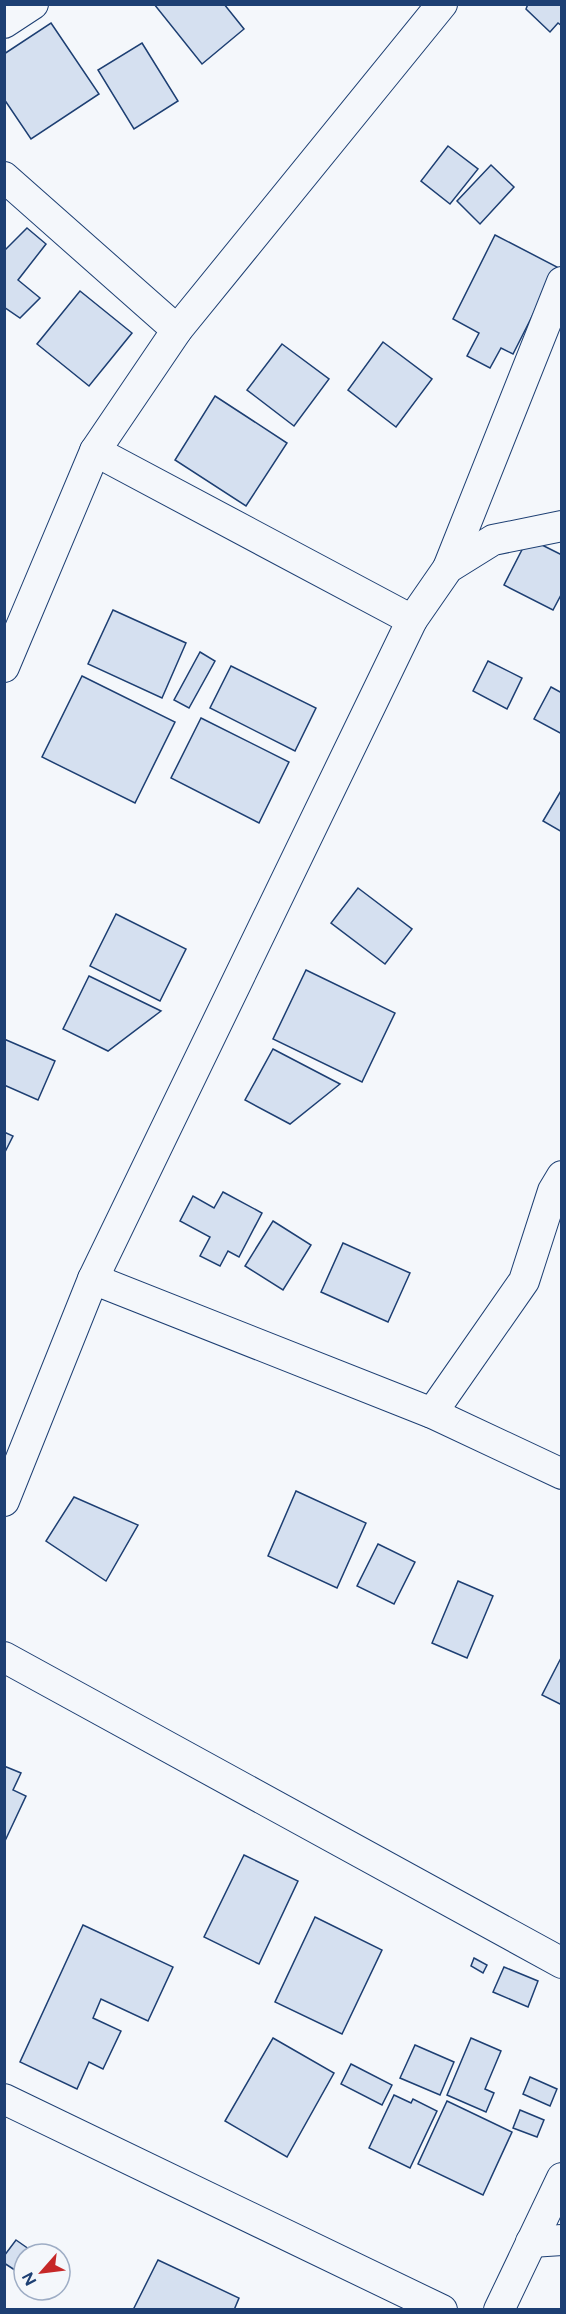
<svg xmlns="http://www.w3.org/2000/svg" width="566" height="2314" viewBox="0 0 566 2314" font-family="Figtree,sans-serif">
<rect width="100%" height="100%" fill="#f4f7fb"/>
<g fill="#d5e0f0" stroke="#1d3f73" stroke-width="1.5">
<polygon points="154,4 224,4 244,29 202,64"/>
<polygon points="528,4 562,4 562,26 558,23 550,32 526,9"/>
<polygon points="51,23 99,94 31,139 4,99 4,54"/>
<polygon points="142,43 178,101 134,129 98,70"/>
<polygon points="448,146 478,169 450,204 421,181"/>
<polygon points="491,165 514,187 480,224 457,201"/>
<polygon points="27,228 46,244 18,280 40,298 20,318 4,307 4,251"/>
<polygon points="495,235 557,267 513,354 501,348 490,368 467,356 479,333 453,319"/>
<polygon points="80,291 132,333 89,386 37,344"/>
<polygon points="383,342 432,379 396,427 348,390"/>
<polygon points="282,344 329,379 294,426 247,390"/>
<polygon points="215,396 287,443 246,506 175,460"/>
<polygon points="528,538 562,555 562,593 553,610 504,585"/>
<polygon points="113,610 186,643 162,698 88,664"/>
<polygon points="200,652 215,661 189,708 174,700"/>
<polygon points="488,661 522,678 507,709 473,691"/>
<polygon points="231,666 316,708 295,751 210,708"/>
<polygon points="82,676 175,722 135,803 42,757"/>
<polygon points="551,687 562,693 562,734 534,719"/>
<polygon points="201,718 289,762 259,823 171,778"/>
<polygon points="562,789 562,832 543,821"/>
<polygon points="358,888 412,929 385,964 331,923"/>
<polygon points="116,914 186,949 160,1001 90,966"/>
<polygon points="306,970 395,1013 362,1082 273,1039"/>
<polygon points="89,976 161,1011 108,1051 63,1029"/>
<polygon points="4,1039 55,1061 38,1100 4,1085"/>
<polygon points="273,1049 340,1084 290,1124 245,1100"/>
<polygon points="4,1132 13,1136 4,1154"/>
<polygon points="223,1192 262,1213 239,1257 228,1251 220,1266 200,1256 210,1237 180,1221 193,1196 214,1208"/>
<polygon points="273,1221 311,1245 283,1290 245,1266"/>
<polygon points="343,1243 410,1273 388,1322 321,1292"/>
<polygon points="296,1491 366,1523 337,1588 268,1556"/>
<polygon points="74,1497 138,1525 106,1581 46,1541"/>
<polygon points="378,1544 415,1562 394,1604 357,1586"/>
<polygon points="458,1581 493,1596 467,1658 432,1643"/>
<polygon points="562,1656 562,1705 542,1695"/>
<polygon points="4,1766 21,1773 13,1790 26,1796 4,1843"/>
<polygon points="244,1855 298,1881 259,1964 204,1937"/>
<polygon points="315,1917 382,1950 342,2034 275,2002"/>
<polygon points="83,1925 173,1967 148,2021 101,1999 93,2018 121,2031 103,2069 89,2062 77,2089 20,2062"/>
<polygon points="474,1958 487,1965 483,1973 471,1966"/>
<polygon points="504,1967 538,1981 528,2007 493,1992"/>
<polygon points="273,2038 334,2073 287,2157 225,2121"/>
<polygon points="471,2038 501,2051 485,2089 494,2093 486,2112 447,2095"/>
<polygon points="415,2045 454,2062 440,2095 400,2078"/>
<polygon points="351,2064 392,2085 382,2105 341,2084"/>
<polygon points="530,2077 557,2089 550,2106 523,2094"/>
<polygon points="394,2095 411,2103 413,2099 437,2111 410,2168 369,2148"/>
<polygon points="447,2101 512,2132 483,2195 418,2164"/>
<polygon points="520,2110 544,2120 537,2137 513,2128"/>
<polygon points="16,2240 36,2254 24,2254 24,2276 4,2263 4,2256"/>
<polygon points="158,2260 239,2298 234,2310 133,2310"/>
</g>
<g fill="none" stroke-linecap="round" stroke-linejoin="round">
<g stroke="#1d3f73" stroke-width="32">
<g id="street">
<polyline points="4,23 33,4"/>
<polyline points="4,177 177,330"/>
<polyline points="448,568 562,282"/>
<polyline points="412,620 448,568 493,540 562,526"/>
<polyline points="4,667 95,451 177,330 442,4"/>
<polyline points="93,1279 432,1413 562,1474"/>
<polyline points="432,1413 524,1281 553,1191 562,1176"/>
<polyline points="4,1501 93,1279 412,620 95,451"/>
<polyline points="4,1657 562,1963"/>
<polyline points="4,2099 442,2310"/>
<polyline points="531,2242 562,2240"/>
<polyline points="499,2310 562,2178"/>
</g>
</g>
<use href="#street" stroke="#f4f7fb" stroke-width="30"/>
</g>
<rect width="566" height="2314" fill="none" stroke="#1d3f73" stroke-width="12"/>
<g transform="translate(42 2272) rotate(242)"><circle r="28" fill="#f4f7fb" stroke="#9eadc5" stroke-width="1.5"/>
<path d="M0-4.5L10 22L0 15L-10 22Z" fill="#c62828"/>
<text y="-9" font-size="16" font-weight="bold" text-anchor="middle" fill="#1d3f73">N</text>
</g>
</svg>
